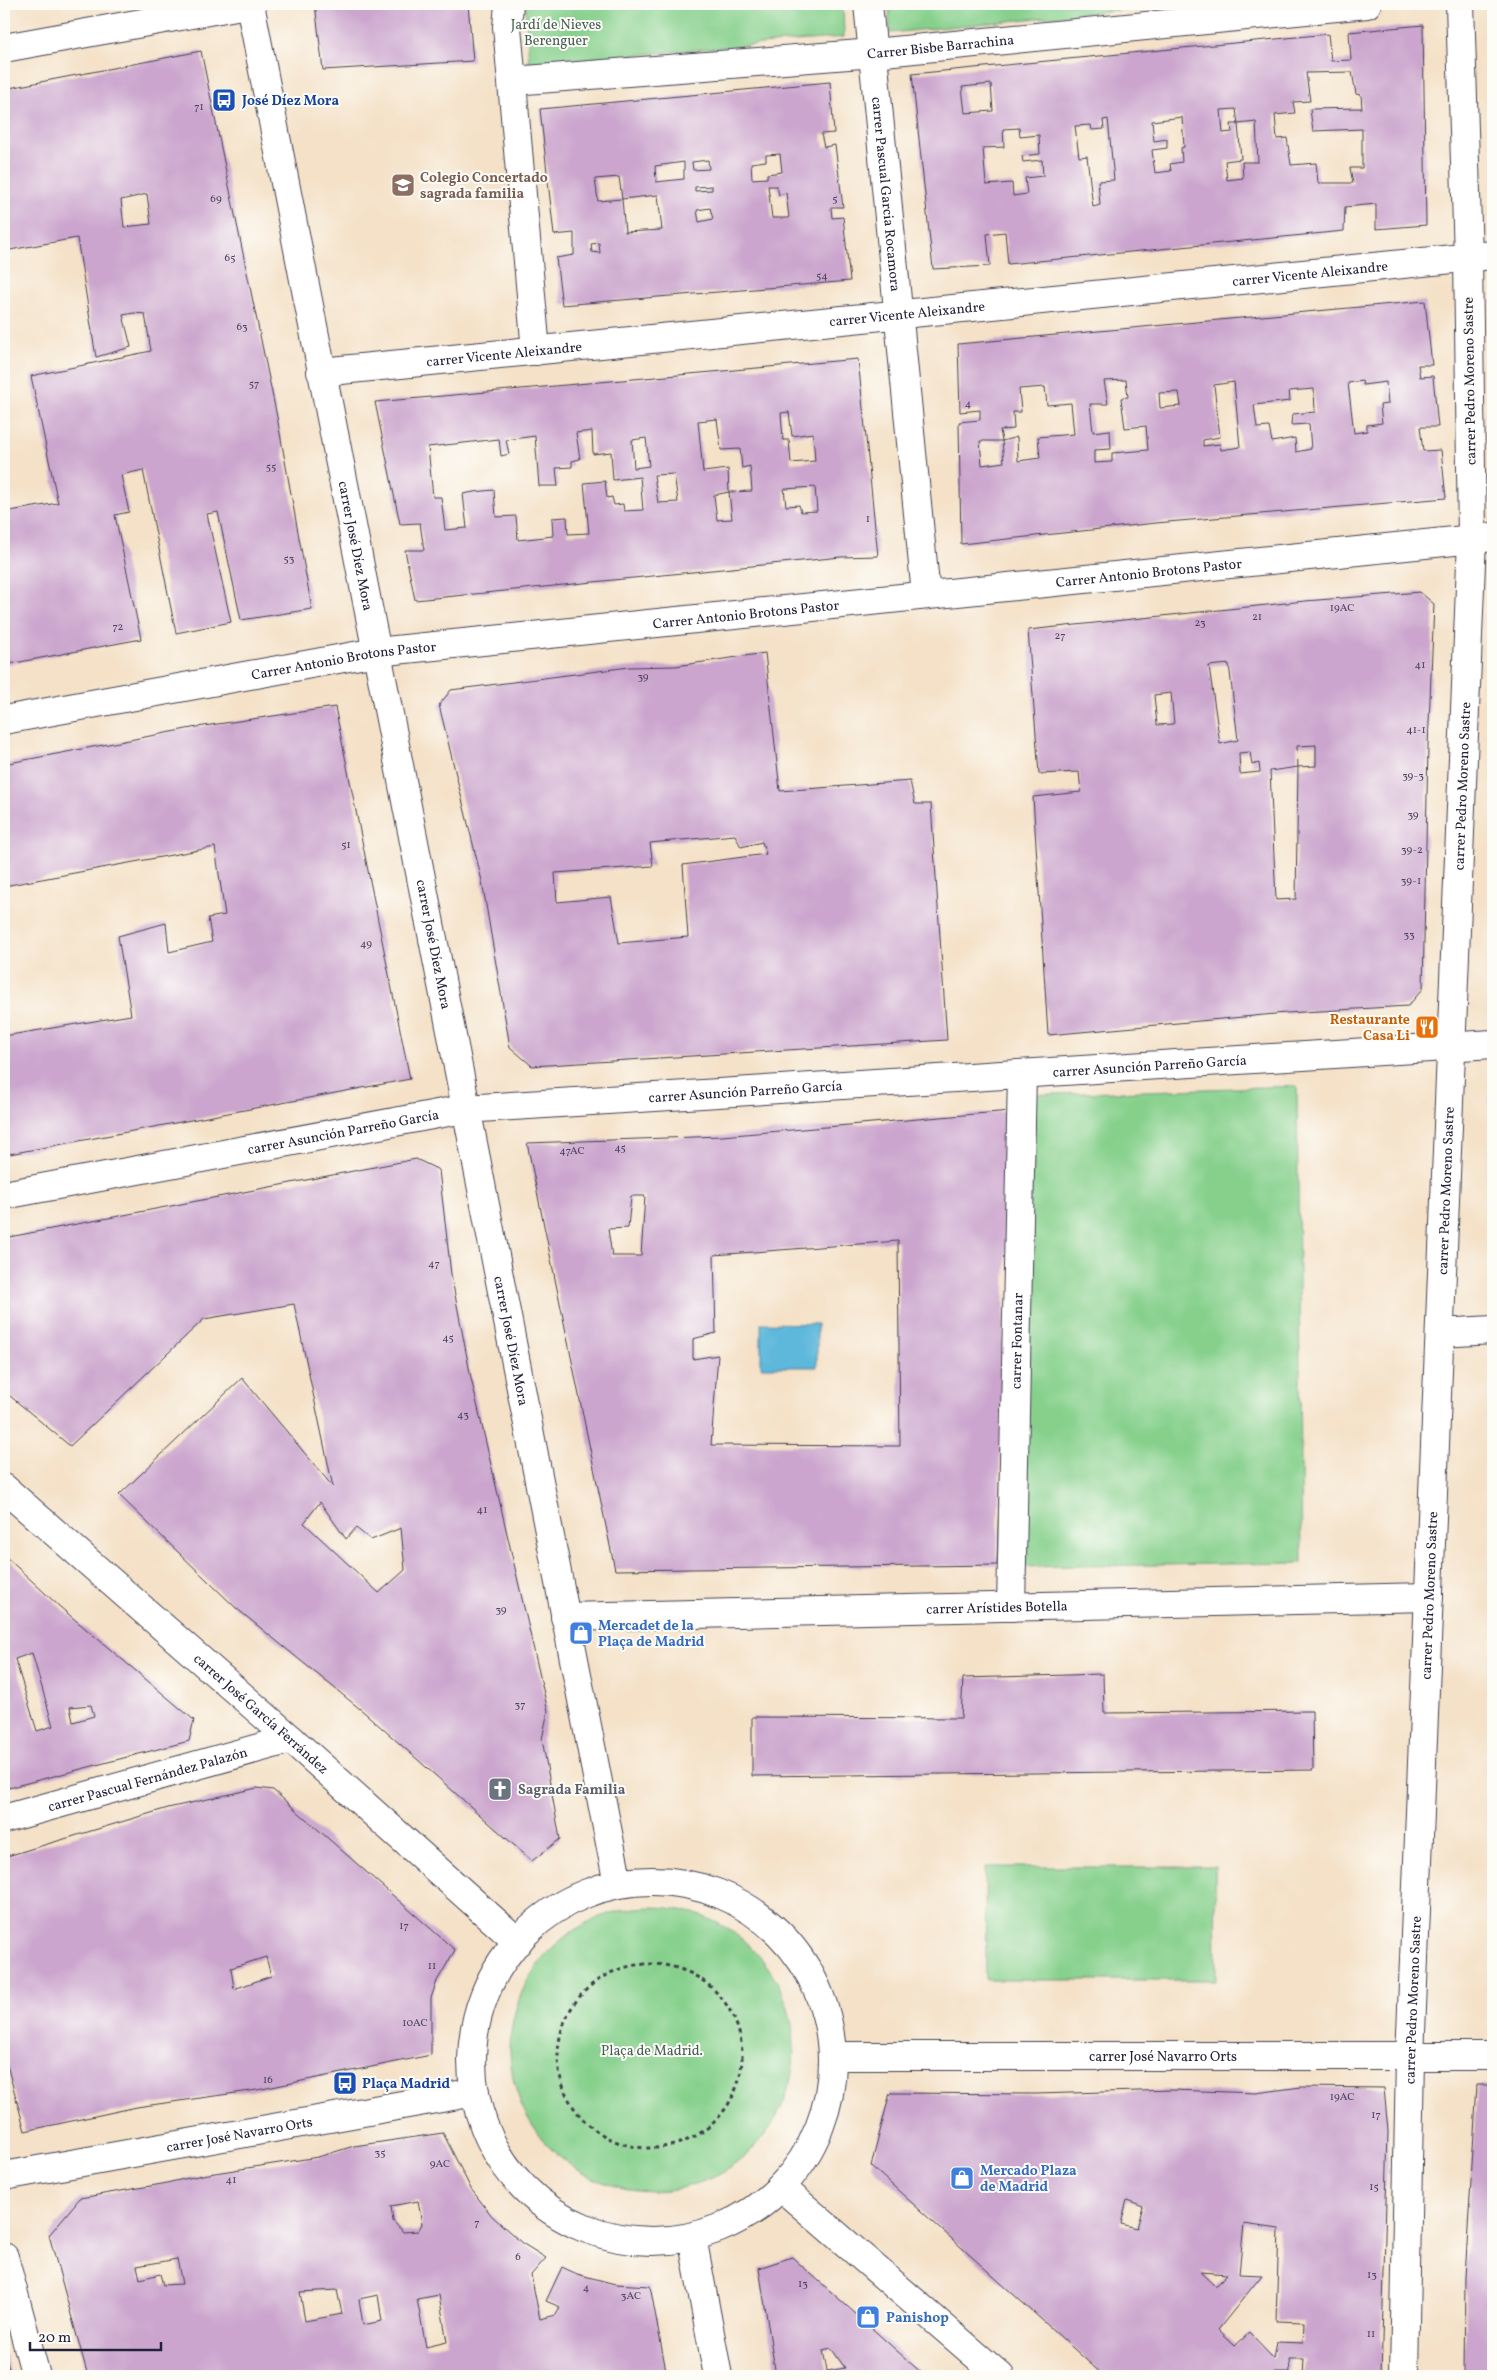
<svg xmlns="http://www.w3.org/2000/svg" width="1497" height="2380" viewBox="0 0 1497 2380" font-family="Vollkorn,serif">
<rect width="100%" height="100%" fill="#fdfcf7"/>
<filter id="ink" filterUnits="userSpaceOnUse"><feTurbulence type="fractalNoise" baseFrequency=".02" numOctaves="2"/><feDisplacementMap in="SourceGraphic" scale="10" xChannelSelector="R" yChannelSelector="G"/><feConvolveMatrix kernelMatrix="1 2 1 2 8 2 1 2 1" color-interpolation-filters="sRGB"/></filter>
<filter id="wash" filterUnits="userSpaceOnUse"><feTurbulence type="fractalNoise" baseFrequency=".0096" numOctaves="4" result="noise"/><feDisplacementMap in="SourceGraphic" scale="20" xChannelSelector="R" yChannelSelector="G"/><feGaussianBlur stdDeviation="1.12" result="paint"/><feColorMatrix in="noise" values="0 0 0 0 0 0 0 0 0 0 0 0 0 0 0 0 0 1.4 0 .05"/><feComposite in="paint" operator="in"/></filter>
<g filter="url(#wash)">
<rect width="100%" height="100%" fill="#f4e1c7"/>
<g fill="#86d08c" stroke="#547964">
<polygon points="535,4 843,4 844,37 529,64 525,5"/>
<polygon points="889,4 1176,4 890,33"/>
<polygon points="1297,1086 1302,1563 1012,1567 1021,1095"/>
<polygon points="985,1867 1215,1867 1216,1980 986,1980"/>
<circle cx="652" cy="2049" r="142"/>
</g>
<polygon fill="#5db8db" stroke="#406d8b" points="761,1323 817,1324 817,1367 761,1367"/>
<g id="blocks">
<g fill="#cba5cd" fill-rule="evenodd">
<polygon points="315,4 371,4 372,6 468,4 473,61 323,70"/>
<path d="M 1423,25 L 1426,225 L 1376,229 L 1376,204 L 1345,207 L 1344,231 L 1008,264 L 1005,232 L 987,234 L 990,266 L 933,269 L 912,74 L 1328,34 L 1331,61 L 1351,60 L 1349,32 ZM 1352,72 L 1356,94 L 1361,95 L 1362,108 L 1310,109 L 1313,131 L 1362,129 L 1362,168 L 1350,168 L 1353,183 L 1318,183 L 1316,163 L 1291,165 L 1287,138 L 1277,139 L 1275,115 L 1295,113 L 1293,102 L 1310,101 L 1306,73 ZM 991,84 L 993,111 L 965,113 L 962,87 ZM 1236,109 L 1238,124 L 1256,122 L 1258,162 L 1242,162 L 1243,178 L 1227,180 L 1225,161 L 1241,159 L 1238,124 L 1231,124 L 1232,132 L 1223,133 L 1221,110 ZM 1182,117 L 1184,147 L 1181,148 L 1182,162 L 1170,164 L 1171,171 L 1155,173 L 1152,150 L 1167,148 L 1167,139 L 1154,141 L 1152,121 ZM 1108,119 L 1114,180 L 1098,181 L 1100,205 L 1093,207 L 1087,156 L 1079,157 L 1075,126 L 1091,125 L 1092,130 L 1104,129 L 1103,120 ZM 1019,128 L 1020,137 L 1039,135 L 1040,154 L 1022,156 L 1023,162 L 1042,160 L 1043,176 L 1025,178 L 1027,194 L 1013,196 L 1012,183 L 986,185 L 983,148 L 1004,147 L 1003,129 Z"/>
<path d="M 201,51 L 277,417 L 312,609 L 241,620 L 218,512 L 207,514 L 231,622 L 176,633 L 143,470 L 121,475 L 129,512 L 115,515 L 141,639 L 4,665 L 4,512 L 58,503 L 31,376 L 151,351 L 145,314 L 134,313 L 123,315 L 131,347 L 96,357 L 77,238 L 4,251 L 4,89 ZM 147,194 L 151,224 L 124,227 L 121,200 Z"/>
<path d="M 830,82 L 834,133 L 821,134 L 824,147 L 835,145 L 843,207 L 831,207 L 832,218 L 843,217 L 850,281 L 562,305 L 556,258 L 574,255 L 574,233 L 554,235 L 540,109 ZM 780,154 L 782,172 L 767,174 L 767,178 L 752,179 L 751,163 L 766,161 L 766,155 ZM 708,160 L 709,169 L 693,170 L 692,162 ZM 684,162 L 684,179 L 656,182 L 655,166 ZM 619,177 L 622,199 L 658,195 L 662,230 L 625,232 L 622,199 L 598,201 L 595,179 ZM 712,186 L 712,190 L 695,191 L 695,187 ZM 768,186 L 777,186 L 779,195 L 786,193 L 789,218 L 772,218 ZM 710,208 L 713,219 L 699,222 L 697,210 ZM 599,243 L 600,253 L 592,252 L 591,244 Z"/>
<path d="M 1425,301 L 1432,365 L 1418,365 L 1420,377 L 1433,376 L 1438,427 L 1420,427 L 1423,451 L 1441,450 L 1446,498 L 1156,523 L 961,544 L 959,422 L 980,420 L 980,410 L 960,412 L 958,344 ZM 1126,380 L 1128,397 L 1121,398 L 1125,428 L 1146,426 L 1148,450 L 1112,453 L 1112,462 L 1094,463 L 1094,450 L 1111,449 L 1110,430 L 1093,432 L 1090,404 L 1108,404 L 1104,381 ZM 1362,381 L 1363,385 L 1386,382 L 1388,404 L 1380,405 L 1382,423 L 1367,425 L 1367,431 L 1354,433 L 1348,383 ZM 1234,382 L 1240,447 L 1221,450 L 1220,444 L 1203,446 L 1203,440 L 1220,437 L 1214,385 ZM 1045,387 L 1047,405 L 1071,403 L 1074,434 L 1038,437 L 1040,458 L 1018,461 L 1017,437 L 1002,441 L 1004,462 L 982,465 L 980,441 L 1002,441 L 1000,430 L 1014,429 L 1013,412 L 1021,412 L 1019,389 ZM 1314,389 L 1315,412 L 1292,414 L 1291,425 L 1309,424 L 1311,449 L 1296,452 L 1295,438 L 1272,442 L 1269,427 L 1257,428 L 1254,405 L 1290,401 L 1289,391 ZM 1179,392 L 1181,406 L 1160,408 L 1159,393 Z"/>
<path d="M 858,359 L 878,556 L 841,557 L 415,600 L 405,550 L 424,550 L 420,523 L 400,524 L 375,402 ZM 789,412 L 792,436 L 813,433 L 815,461 L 791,463 L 789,440 L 783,440 L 781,413 ZM 717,419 L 721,450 L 740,449 L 742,468 L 750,466 L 752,491 L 729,492 L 732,519 L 717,520 L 714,495 L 729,492 L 728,469 L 703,472 L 698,421 ZM 592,431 L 593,454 L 611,452 L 613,480 L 640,477 L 643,510 L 624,511 L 623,504 L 614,505 L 612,497 L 607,498 L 605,481 L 584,483 L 589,533 L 568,534 L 567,517 L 552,518 L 553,536 L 518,540 L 516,516 L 496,517 L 494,490 L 474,492 L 463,494 L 467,528 L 445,530 L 441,497 L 433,497 L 428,447 L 499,439 L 501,456 L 509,454 L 506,440 L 535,436 L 539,486 L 558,486 L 556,468 L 572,467 L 572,461 L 580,459 L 576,433 ZM 646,438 L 649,466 L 634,468 L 632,440 ZM 674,474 L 678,502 L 658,503 L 654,475 ZM 815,487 L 817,511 L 801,512 L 799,505 L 786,506 L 784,489 Z"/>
<path d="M 1420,592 L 1434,604 L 1428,747 L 1423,989 L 1408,1006 L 1286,1013 L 1048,1035 L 1033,797 L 1081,792 L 1079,772 L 1039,774 L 1028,630 L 1305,601 ZM 1229,664 L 1238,740 L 1220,744 L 1209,666 ZM 1171,693 L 1174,724 L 1157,725 L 1154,695 ZM 1316,745 L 1316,766 L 1298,767 L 1296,899 L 1276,900 L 1270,771 L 1298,767 L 1297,746 ZM 1250,752 L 1252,765 L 1259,763 L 1260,772 L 1240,774 L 1239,753 Z"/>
<path d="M 765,653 L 780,791 L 910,781 L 915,804 L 931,804 L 947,1040 L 532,1066 L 510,1047 L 482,881 L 439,705 L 451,690 L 629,667 L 676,666 ZM 735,835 L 741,847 L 762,842 L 766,854 L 683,865 L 688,937 L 619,943 L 611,897 L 557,902 L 555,873 L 653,866 L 650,843 Z"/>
<polygon points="335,707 410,1079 4,1155 4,1036 131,1015 118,936 166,923 169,952 212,942 208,918 225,915 215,847 4,886 4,764 197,727"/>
<polygon points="1489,1094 1493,1094 1493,1142 1492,1142"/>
<path d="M 1010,1111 L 997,1565 L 615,1570 L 527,1143 L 722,1136 ZM 631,1196 L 645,1196 L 641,1256 L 612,1256 L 608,1229 L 628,1228 ZM 898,1241 L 900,1446 L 711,1445 L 718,1355 L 693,1359 L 693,1339 L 716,1333 L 714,1255 Z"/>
<path d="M 416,1159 L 439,1170 L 451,1274 L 471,1378 L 548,1711 L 542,1739 L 560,1839 L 532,1861 L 365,1713 L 236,1608 L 119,1495 L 242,1378 L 333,1487 L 294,1304 L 204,1319 L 70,1446 L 4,1391 L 4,1238 ZM 320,1502 L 346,1539 L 356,1528 L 371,1540 L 401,1528 L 405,1570 L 379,1593 L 304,1523 Z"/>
<path d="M 4,1555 L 60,1607 L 194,1720 L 189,1741 L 4,1789 ZM 32,1653 L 53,1726 L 37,1731 L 15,1659 ZM 91,1705 L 94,1716 L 73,1722 L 70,1707 Z"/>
<polygon points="1103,1674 1104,1713 1312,1711 1313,1770 752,1776 752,1717 961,1718 963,1678"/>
<path d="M 257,1788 L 273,1790 L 455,1950 L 437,1981 L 431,1998 L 431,2055 L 257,2090 L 137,2107 L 25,2131 L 4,2054 L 4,1857 L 168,1808 ZM 266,1957 L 271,1976 L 234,1989 L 231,1968 Z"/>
<polygon points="1477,2085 1493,2085 1493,2376 1464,2376 1465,2276"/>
<path d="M 1301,2087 L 1384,2088 L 1388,2131 L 1381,2376 L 1303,2376 L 1304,2359 L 1289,2359 L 1290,2372 L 1274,2372 L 1273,2376 L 1104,2376 L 871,2166 L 890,2093 L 1036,2094 L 1172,2090 L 1256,2093 ZM 1127,2200 L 1143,2206 L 1137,2228 L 1121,2224 ZM 1244,2224 L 1279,2229 L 1276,2321 L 1304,2322 L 1303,2343 L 1277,2342 L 1274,2359 L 1249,2333 L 1235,2346 L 1218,2330 L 1262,2275 L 1239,2274 ZM 1200,2272 L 1227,2274 L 1215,2286 Z"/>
<path d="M 443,2133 L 471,2189 L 492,2216 L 522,2243 L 546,2258 L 531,2275 L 540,2319 L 556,2315 L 560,2307 L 546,2301 L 562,2267 L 577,2274 L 615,2284 L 650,2286 L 667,2376 L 88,2376 L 49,2235 L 80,2198 L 162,2184 L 202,2175 L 318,2157 L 354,2146 ZM 418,2201 L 422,2224 L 418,2231 L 403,2232 L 393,2221 L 391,2206 ZM 177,2259 L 182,2284 L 163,2285 L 160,2274 L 140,2279 L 137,2266 ZM 337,2290 L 342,2314 L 305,2321 L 300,2292 ZM 378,2295 L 382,2321 L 363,2325 L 359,2299 ZM 439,2295 L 447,2342 L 426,2347 L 417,2299 Z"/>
<path d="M 792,2257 L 848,2307 L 925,2376 L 776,2376 L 759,2268 ZM 831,2348 L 845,2368 L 827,2371 L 823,2350 Z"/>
<polygon points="4,2352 11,2376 4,2376"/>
</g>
</g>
</g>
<g filter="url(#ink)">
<use href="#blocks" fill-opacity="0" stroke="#423f50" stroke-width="1"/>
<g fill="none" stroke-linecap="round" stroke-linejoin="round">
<g stroke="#423f50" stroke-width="30">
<g id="pedestrian">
<polyline points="1440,1333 1493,1330"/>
<path id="s1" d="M 1011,1607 L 1022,1074"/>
</g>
</g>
<g stroke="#423f50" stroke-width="30">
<g id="minor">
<path id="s2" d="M 250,4 L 618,1884"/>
<polyline points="509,4 507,27 536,351"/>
<path id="s3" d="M 868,4 L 926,595"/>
<polyline points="4,48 247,4"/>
<path id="s4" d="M 513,81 L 874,53 L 1367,4"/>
<path id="s5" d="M 321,372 L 1493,255"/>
<path id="s6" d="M 4,720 L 376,652 L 1493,537"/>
<path id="s7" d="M 4,1195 L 464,1109 L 1493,1044"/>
<path id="s8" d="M 4,1488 L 291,1739 L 518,1942"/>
<path id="s9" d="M 565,1617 L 1429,1597"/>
<path id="s10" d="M 4,1819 L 291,1739"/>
<circle cx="652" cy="2061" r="180"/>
<path id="s11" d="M 832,2056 L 1493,2056"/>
<path id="s12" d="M 4,2176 L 475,2092"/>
<polyline points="781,2187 1000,2376"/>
<polyline points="692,2237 718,2376"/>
<polyline points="4,2257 36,2376"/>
<path id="s13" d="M 1404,2376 L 1410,2057 L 1472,538 L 1468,257 L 1460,4"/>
</g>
</g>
<circle stroke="#423f50" stroke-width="3" stroke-dasharray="4 4" stroke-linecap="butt" cx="650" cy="2056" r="92"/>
<use href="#pedestrian" stroke="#fff" stroke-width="28"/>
<use href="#minor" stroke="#fff" stroke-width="28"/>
</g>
</g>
<defs>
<g id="bus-square" transform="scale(1.25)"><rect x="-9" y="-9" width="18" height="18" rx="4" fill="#1a4fb4" stroke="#fdfcf7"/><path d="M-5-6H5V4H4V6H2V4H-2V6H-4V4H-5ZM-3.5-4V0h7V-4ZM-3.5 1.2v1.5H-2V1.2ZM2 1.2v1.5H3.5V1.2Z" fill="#fff"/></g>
<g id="school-square" transform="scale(1.25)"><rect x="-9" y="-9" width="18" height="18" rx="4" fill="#8d6e63" stroke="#fdfcf7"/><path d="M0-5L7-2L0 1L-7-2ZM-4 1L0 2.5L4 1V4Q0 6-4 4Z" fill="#fff"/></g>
<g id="restaurant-square" transform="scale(1.25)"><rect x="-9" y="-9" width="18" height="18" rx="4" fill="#e8710a" stroke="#fdfcf7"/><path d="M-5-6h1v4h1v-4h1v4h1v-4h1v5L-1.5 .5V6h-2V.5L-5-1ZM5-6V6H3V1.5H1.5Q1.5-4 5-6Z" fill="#fff"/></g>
<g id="shop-square" transform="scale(1.25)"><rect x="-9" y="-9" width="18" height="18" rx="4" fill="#3f7fe0" stroke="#fdfcf7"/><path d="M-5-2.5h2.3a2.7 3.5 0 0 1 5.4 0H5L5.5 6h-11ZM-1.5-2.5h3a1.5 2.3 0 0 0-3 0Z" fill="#fff"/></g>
<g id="church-square" transform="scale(1.25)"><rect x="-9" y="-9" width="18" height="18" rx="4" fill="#6b7280" stroke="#fdfcf7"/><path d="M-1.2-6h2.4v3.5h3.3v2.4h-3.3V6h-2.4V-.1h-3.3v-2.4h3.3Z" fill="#fff"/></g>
</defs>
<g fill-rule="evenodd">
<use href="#bus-square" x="224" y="100"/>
<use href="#school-square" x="403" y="185"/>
<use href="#restaurant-square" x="1427" y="1027"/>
<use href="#shop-square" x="581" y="1633"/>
<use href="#church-square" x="500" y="1789"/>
<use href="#bus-square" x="345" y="2083"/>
<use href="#shop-square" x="962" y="2178"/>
<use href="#shop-square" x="868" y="2317"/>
</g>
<g text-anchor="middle" stroke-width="4" stroke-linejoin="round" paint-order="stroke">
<g font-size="11" fill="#4c4360">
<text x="199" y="110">71</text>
<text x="216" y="202">69</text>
<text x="835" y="202">5</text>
<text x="230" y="261">65</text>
<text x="822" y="279">54</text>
<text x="242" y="330">63</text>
<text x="254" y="387">57</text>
<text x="968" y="407">4</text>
<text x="271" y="470">55</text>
<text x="868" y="522">1</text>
<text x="289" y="562">53</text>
<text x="1342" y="611">19AC</text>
<text x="1257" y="620">21</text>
<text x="1200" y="626">23</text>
<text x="118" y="630">72</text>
<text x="1060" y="639">27</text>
<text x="1420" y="668">41</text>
<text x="643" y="680">39</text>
<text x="1416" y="733">41-1</text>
<text x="1413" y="779">39-3</text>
<text x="1413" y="818">39</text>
<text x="346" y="848">51</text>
<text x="1412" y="853">39-2</text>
<text x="1411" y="884">39-1</text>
<text x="1409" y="938">33</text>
<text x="366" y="947">49</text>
<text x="620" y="1151">45</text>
<text x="572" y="1154">47AC</text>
<text x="434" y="1267">47</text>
<text x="448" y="1341">45</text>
<text x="463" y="1418">43</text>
<text x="482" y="1513">41</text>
<text x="501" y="1613">39</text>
<text x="520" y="1708">37</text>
<text x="404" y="1929">17</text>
<text x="432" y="1969">11</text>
<text x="415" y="2026">10AC</text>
<text x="268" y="2083">16</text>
<text x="1342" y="2100">19AC</text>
<text x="1376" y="2118">17</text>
<text x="380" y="2156">35</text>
<text x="440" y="2167">9AC</text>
<text x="231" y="2183">41</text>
<text x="1374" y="2190">15</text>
<text x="477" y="2226">7</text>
<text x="518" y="2260">6</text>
<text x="1372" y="2278">13</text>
<text x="803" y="2287">13</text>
<text x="586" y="2291">4</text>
<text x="631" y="2299">3AC</text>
<text x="1371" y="2337">11</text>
</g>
<g font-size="14" fill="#455f57" stroke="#fdfcf7">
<text x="556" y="29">Jardí de Nieves<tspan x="556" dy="16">Berenguer</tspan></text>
<text x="652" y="2055">Plaça de Madrid.</text>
</g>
<g font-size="14" fill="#22223b" stroke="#fdfcf7">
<text dy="5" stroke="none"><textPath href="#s4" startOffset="429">Carrer Bisbe Barrachina</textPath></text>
<text dy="5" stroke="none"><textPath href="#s3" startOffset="191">carrer Pascual Garcia Rocamora</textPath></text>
<text dy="5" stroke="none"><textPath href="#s5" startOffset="994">carrer Vicente Aleixandre</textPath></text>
<text dy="5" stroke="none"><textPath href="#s5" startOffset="589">carrer Vicente Aleixandre</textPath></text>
<text dy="5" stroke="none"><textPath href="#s5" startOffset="184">carrer Vicente Aleixandre</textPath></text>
<text transform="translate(1469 381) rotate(-91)" y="5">carrer Pedro Moreno Sastre</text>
<text dy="5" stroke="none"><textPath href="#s2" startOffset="552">carrer José Díez Mora</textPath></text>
<text dy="5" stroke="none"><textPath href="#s6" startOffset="1155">Carrer Antonio Brotons Pastor</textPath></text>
<text dy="5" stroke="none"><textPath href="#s6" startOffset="750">Carrer Antonio Brotons Pastor</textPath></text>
<text dy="5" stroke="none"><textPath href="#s6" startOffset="345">Carrer Antonio Brotons Pastor</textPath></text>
<text dy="5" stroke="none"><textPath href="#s13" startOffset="1591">carrer Pedro Moreno Sastre</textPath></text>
<text dy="5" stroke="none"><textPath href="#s2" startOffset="958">carrer José Díez Mora</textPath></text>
<text dy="5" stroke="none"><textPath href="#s7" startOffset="1155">carrer Asunción Parreño García</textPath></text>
<text dy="5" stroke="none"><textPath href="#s7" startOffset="750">carrer Asunción Parreño García</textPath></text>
<text dy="5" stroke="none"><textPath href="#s7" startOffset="345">carrer Asunción Parreño García</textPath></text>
<text dy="5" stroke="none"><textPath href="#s13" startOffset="1186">carrer Pedro Moreno Sastre</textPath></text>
<text dy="5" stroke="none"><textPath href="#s1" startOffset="266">carrer Fontanar</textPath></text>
<text dy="5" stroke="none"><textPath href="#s2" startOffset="1362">carrer José Díez Mora</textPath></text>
<text dy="5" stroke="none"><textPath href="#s13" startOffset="781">carrer Pedro Moreno Sastre</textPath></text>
<text dy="5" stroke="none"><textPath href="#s9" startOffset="432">carrer Arístides Botella</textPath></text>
<text dy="5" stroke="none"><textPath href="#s8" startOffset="342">carrer José García Ferrández</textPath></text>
<text dy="5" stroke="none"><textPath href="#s10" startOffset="149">carrer Pascual Fernández Palazón</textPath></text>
<text dy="5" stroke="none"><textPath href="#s13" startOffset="376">carrer Pedro Moreno Sastre</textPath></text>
<text dy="5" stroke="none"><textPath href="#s11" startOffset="331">carrer José Navarro Orts</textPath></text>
<text dy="5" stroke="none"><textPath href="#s12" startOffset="239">carrer José Navarro Orts</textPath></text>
</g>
<g font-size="14" font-weight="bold" fill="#164399" stroke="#fdfcf7" text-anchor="start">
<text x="242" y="105">José Díez Mora</text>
<text x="362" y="2088">Plaça Madrid</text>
</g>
<g font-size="14" font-weight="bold" fill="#785e54" stroke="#fdfcf7" text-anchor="start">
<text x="420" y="182">Colegio Concertado<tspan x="420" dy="16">sagrada familia</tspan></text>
</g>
<g font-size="14" font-weight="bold" fill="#c56008" stroke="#fdfcf7" text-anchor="end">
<text x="1410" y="1024">Restaurante<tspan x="1410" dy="16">Casa Li</tspan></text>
</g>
<g font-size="14" font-weight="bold" fill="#366cbe" stroke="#fdfcf7" text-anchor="start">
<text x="598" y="1630">Mercadet de la<tspan x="598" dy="16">Plaça de Madrid</tspan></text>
<text x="980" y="2175">Mercado Plaza<tspan x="980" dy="16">de Madrid</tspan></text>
<text x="886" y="2322">Panishop</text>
</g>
<g font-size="14" font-weight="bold" fill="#5b616d" stroke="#fdfcf7" text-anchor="start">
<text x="518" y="1794">Sagrada Familia</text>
</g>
</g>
<rect width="1497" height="2380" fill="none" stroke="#fdfcf7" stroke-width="20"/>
<path d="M30 2342v8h131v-8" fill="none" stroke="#22223b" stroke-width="2.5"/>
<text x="38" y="2342" font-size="15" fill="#22223b" stroke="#fdfcf7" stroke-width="4" paint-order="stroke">20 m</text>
</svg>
